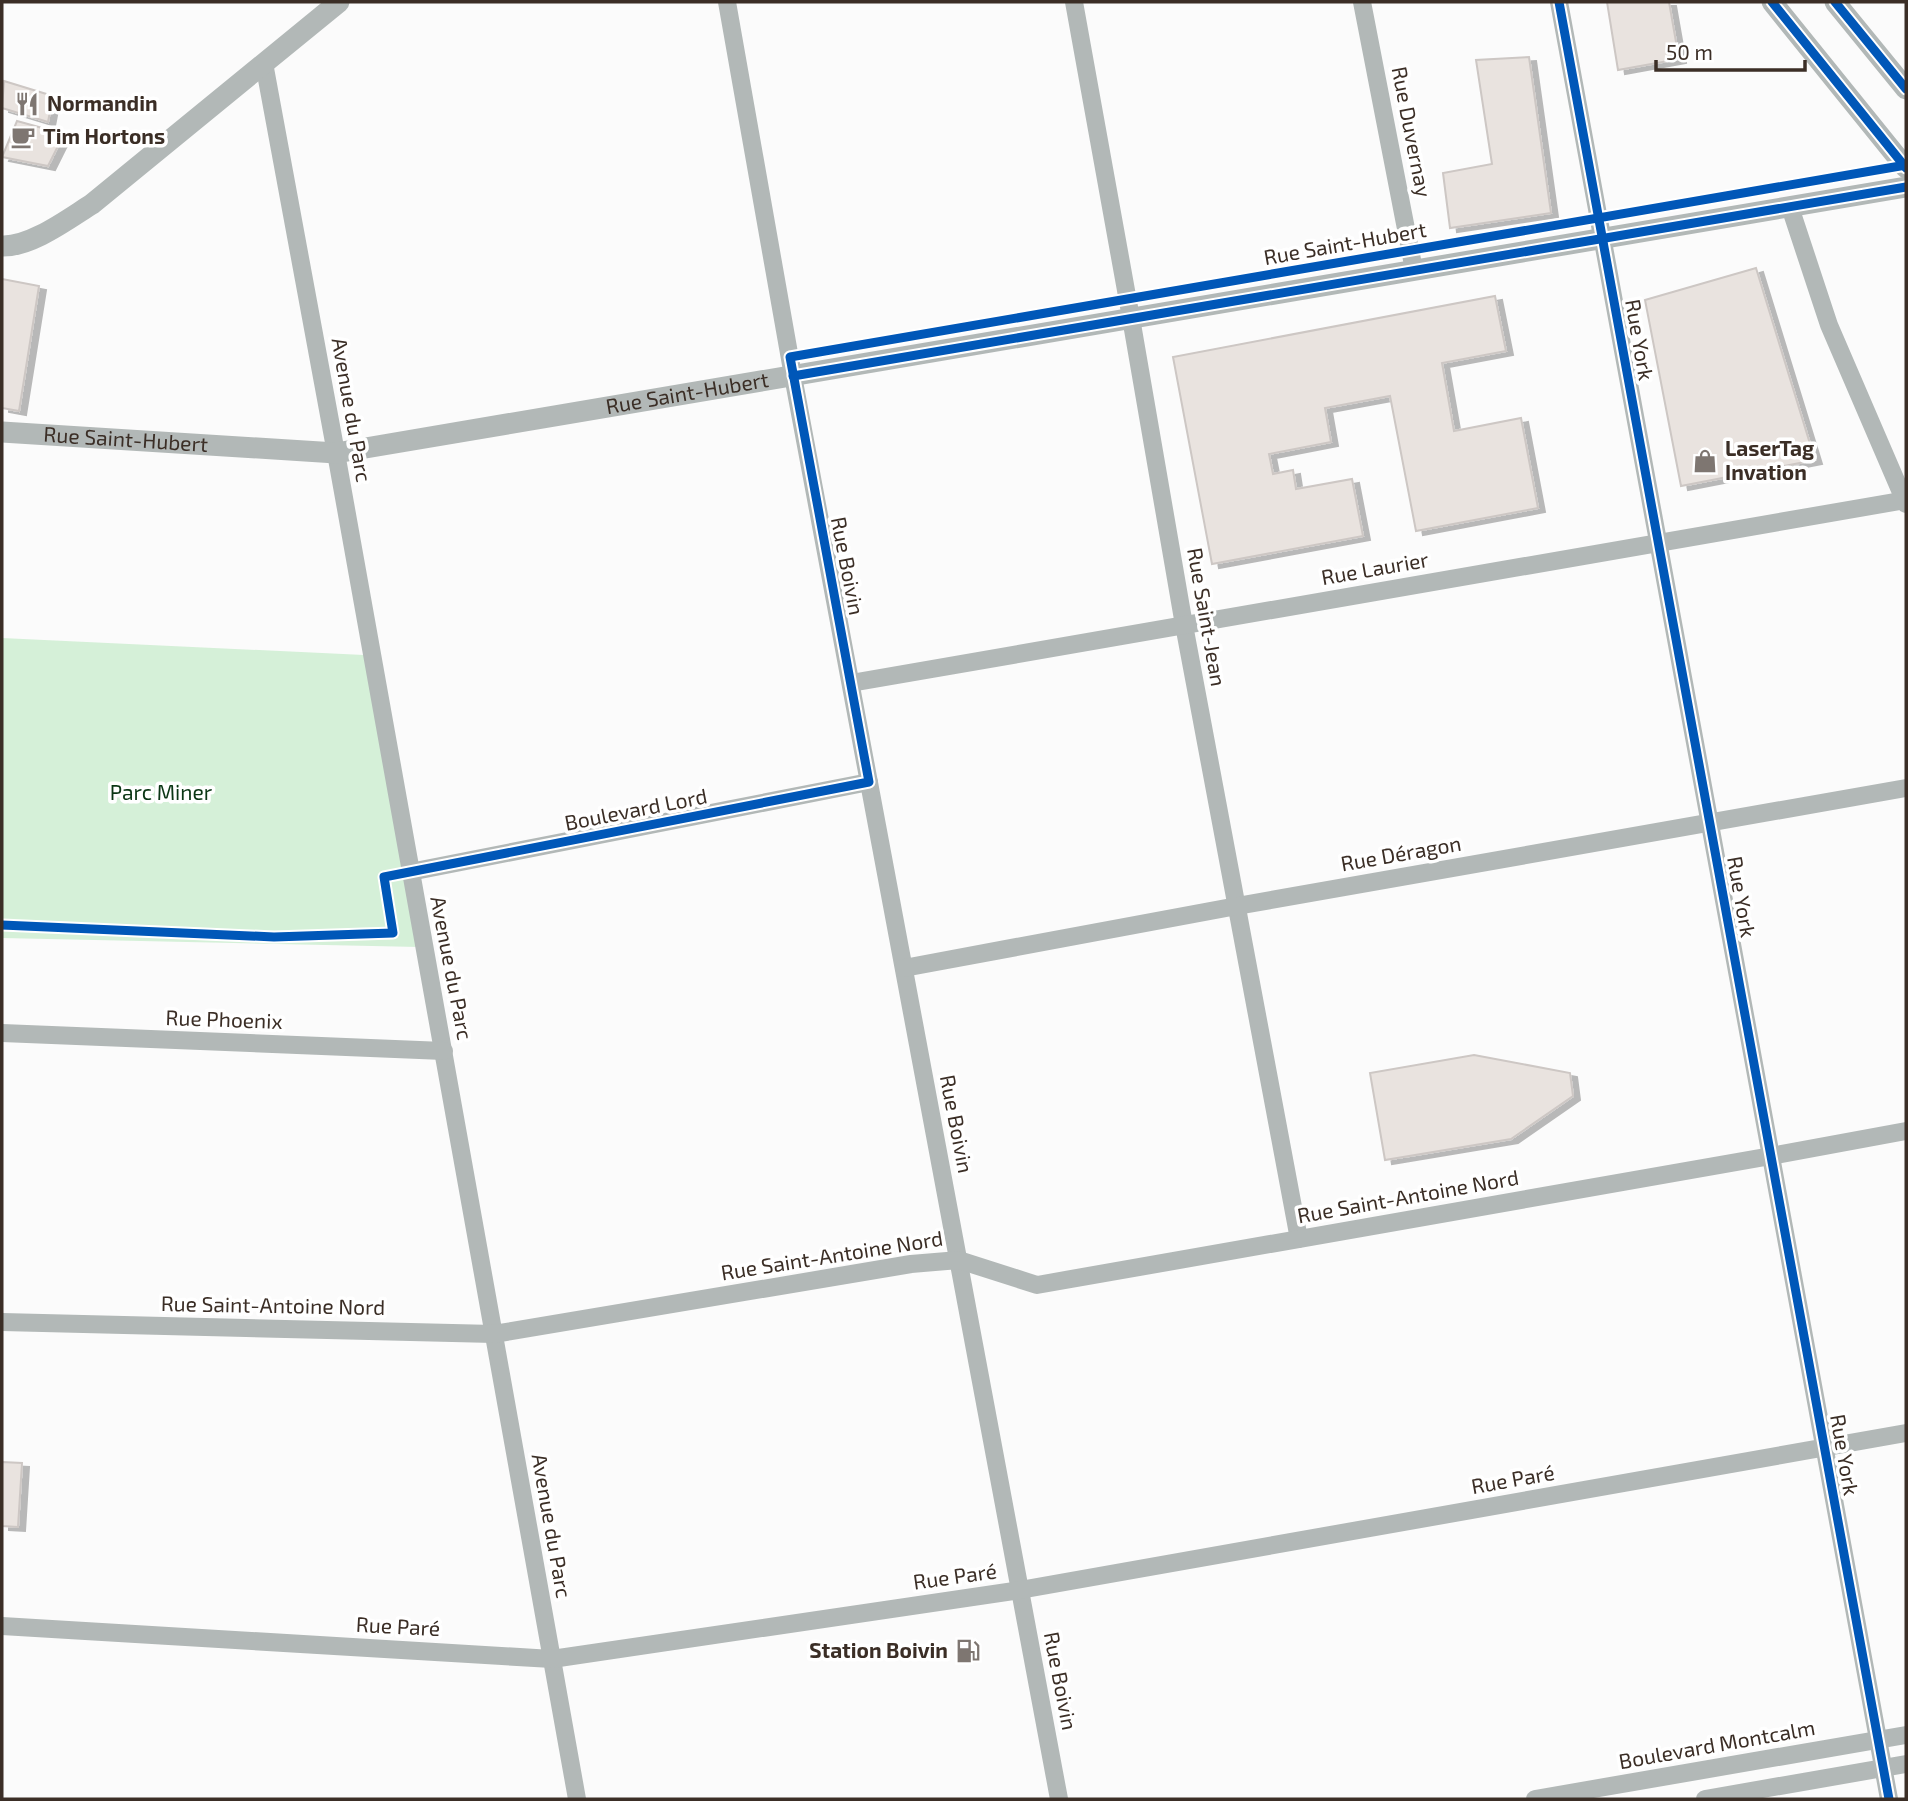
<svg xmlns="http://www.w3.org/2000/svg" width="1908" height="1801" viewBox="0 0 1908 1801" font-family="'Exo 2',sans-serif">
<defs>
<filter id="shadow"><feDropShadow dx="7" dy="4" stdDeviation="0" flood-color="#0004"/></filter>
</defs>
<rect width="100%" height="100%" fill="#fbfbfb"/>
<polygon fill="#d5f0d8" points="2,638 364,655 419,947 2,938"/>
<g fill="#e9e3df" stroke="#cdc7c4" stroke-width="2" filter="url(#shadow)">
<polygon points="1607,2 1669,2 1679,59 1618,70"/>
<polygon points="1529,57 1551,213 1450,228 1443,173 1492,164 1476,60"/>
<polygon points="4,81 53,96 48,122 2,108"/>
<polygon points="17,121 64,134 48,166 2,157"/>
<polygon points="1756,268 1815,460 1681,486 1645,300"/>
<polygon points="2,279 39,286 19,411 2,408"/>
<polygon points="1495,296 1506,351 1442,363 1454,431 1521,418 1538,508 1416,531 1390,396 1325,408 1331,442 1269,454 1273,474 1293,470 1296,489 1352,479 1363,536 1212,564 1173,357"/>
<polygon points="1474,1055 1570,1073 1573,1096 1511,1139 1385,1160 1370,1073"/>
<polygon points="2,1462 22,1463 18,1527 2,1526"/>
</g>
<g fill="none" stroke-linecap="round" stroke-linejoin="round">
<g stroke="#b2b8b7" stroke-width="18">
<polyline points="727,2 793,376 1059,1799"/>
<polyline points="1074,2 1131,318 1184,625 1299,1239"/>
<polyline points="1362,2 1414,270"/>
<polyline points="1559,2 1889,1799"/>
<polyline points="264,63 336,453 577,1799"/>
<polyline points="1790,207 1829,325 1906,504"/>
<polyline points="851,683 1906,500"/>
<polyline points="410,872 869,782"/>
<polyline points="904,968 1237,906 1906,788"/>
<polyline points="2,1033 444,1051"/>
<polyline points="2,1322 494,1334 911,1264 959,1260 1037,1285 1771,1156 1906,1131"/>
<polyline points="2,1626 552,1659 1020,1590 1906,1433"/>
<polyline points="1535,1799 1906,1735"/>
<polyline points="1705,1799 1906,1764"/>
</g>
<g stroke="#b2b8b7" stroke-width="21">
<polyline points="1772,2 1906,168"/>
<polyline points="1835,2 1906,89"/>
<path d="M 2,246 C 31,247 68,219 92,204 L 339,2"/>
<path id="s1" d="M 2,432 L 336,453 L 1906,187"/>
</g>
<g stroke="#fff" stroke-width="13">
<g id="cycleway">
<polyline points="1559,2 1889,1799"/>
<polyline points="1772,2 1906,168"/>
<polyline points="1835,2 1906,89"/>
<polyline points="793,376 1906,187"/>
<polyline points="2,925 274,937 393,933 384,877 869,782 790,357 1906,165"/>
</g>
</g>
<use href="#cycleway" stroke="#0057b8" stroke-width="9"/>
</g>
<defs>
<g id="restaurant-bare" transform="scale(1.89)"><path d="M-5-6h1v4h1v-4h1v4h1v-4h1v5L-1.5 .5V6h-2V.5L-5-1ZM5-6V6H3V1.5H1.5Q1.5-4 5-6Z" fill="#7e7671" stroke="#fff" stroke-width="2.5" paint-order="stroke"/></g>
<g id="cafe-bare" transform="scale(1.89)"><path d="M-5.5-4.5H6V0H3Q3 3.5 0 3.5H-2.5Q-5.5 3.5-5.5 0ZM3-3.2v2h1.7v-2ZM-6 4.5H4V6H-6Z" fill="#7e7671" stroke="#fff" stroke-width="2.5" paint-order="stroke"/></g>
<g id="shop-bare" transform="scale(1.89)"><path d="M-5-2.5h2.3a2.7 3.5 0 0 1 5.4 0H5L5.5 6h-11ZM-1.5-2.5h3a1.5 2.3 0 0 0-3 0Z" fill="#7e7671" stroke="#fff" stroke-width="2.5" paint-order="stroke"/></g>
<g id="fuel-bare" transform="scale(1.89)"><path d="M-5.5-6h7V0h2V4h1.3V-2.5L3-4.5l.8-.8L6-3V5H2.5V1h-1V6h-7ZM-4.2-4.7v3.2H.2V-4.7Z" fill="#7e7671" stroke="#fff" stroke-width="2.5" paint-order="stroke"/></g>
</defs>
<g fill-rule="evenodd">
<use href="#restaurant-bare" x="27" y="104"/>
<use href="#cafe-bare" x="23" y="137"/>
<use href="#shop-bare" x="1705" y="461"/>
<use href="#fuel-bare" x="968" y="1651"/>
</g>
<g text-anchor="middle" stroke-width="7" stroke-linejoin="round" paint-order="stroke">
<g font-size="21" font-weight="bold" fill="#3b2e26" stroke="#fff" text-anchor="start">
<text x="47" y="111">Normandin</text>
<text x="43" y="144">Tim Hortons</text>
<text x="1725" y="456">LaserTag<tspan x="1725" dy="24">Invation</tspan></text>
<text x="948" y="1658" text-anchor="end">Station Boivin</text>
</g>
<g font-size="21" fill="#3b2e26" stroke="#fff">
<text transform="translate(1411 132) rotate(79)" y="7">Rue Duvernay</text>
<text transform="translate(1345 244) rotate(-10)" y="7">Rue Saint-Hubert</text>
<text transform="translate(1639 340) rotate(80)" y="7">Rue York</text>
<text dy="7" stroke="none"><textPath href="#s1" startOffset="691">Rue Saint-Hubert</textPath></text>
<text transform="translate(351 410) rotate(80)" y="7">Avenue du Parc</text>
<text dy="7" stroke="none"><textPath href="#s1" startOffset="124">Rue Saint-Hubert</textPath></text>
<text transform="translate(847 566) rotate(79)" y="7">Rue Boivin</text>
<text transform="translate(1375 569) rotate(-10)" y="7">Rue Laurier</text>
<text transform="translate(1206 617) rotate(80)" y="7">Rue Saint-Jean</text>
<text transform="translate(636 810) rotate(-11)" y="7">Boulevard Lord</text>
<text transform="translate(1401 854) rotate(-10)" y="7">Rue Déragon</text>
<text transform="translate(1741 897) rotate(80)" y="7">Rue York</text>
<text transform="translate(451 968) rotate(79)" y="7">Avenue du Parc</text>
<text transform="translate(224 1020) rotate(2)" y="7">Rue Phoenix</text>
<text transform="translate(956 1124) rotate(79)" y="7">Rue Boivin</text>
<text transform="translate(1408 1197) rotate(-10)" y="7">Rue Saint-Antoine Nord</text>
<text transform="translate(832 1256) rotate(-9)" y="7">Rue Saint-Antoine Nord</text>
<text transform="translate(273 1306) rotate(1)" y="7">Rue Saint-Antoine Nord</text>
<text transform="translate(1844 1455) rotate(80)" y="7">Rue York</text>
<text transform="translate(1513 1480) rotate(-10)" y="7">Rue Paré</text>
<text transform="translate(551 1526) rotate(80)" y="7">Avenue du Parc</text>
<text transform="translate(955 1577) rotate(-8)" y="7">Rue Paré</text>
<text transform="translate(398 1627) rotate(3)" y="7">Rue Paré</text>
<text transform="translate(1060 1681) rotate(79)" y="7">Rue Boivin</text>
<text transform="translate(1717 1745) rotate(-10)" y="7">Boulevard Montcalm</text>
</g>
<g font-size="21" fill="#0a3614" stroke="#fff">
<text x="161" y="800">Parc Miner</text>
</g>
</g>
<rect width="1908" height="1801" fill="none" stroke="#3b2e26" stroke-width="7"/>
<path d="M1656 60v10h149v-10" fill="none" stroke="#3b2e26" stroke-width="3.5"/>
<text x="1666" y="60" font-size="21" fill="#3b2e26" stroke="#ffffff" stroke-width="5" paint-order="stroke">50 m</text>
</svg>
